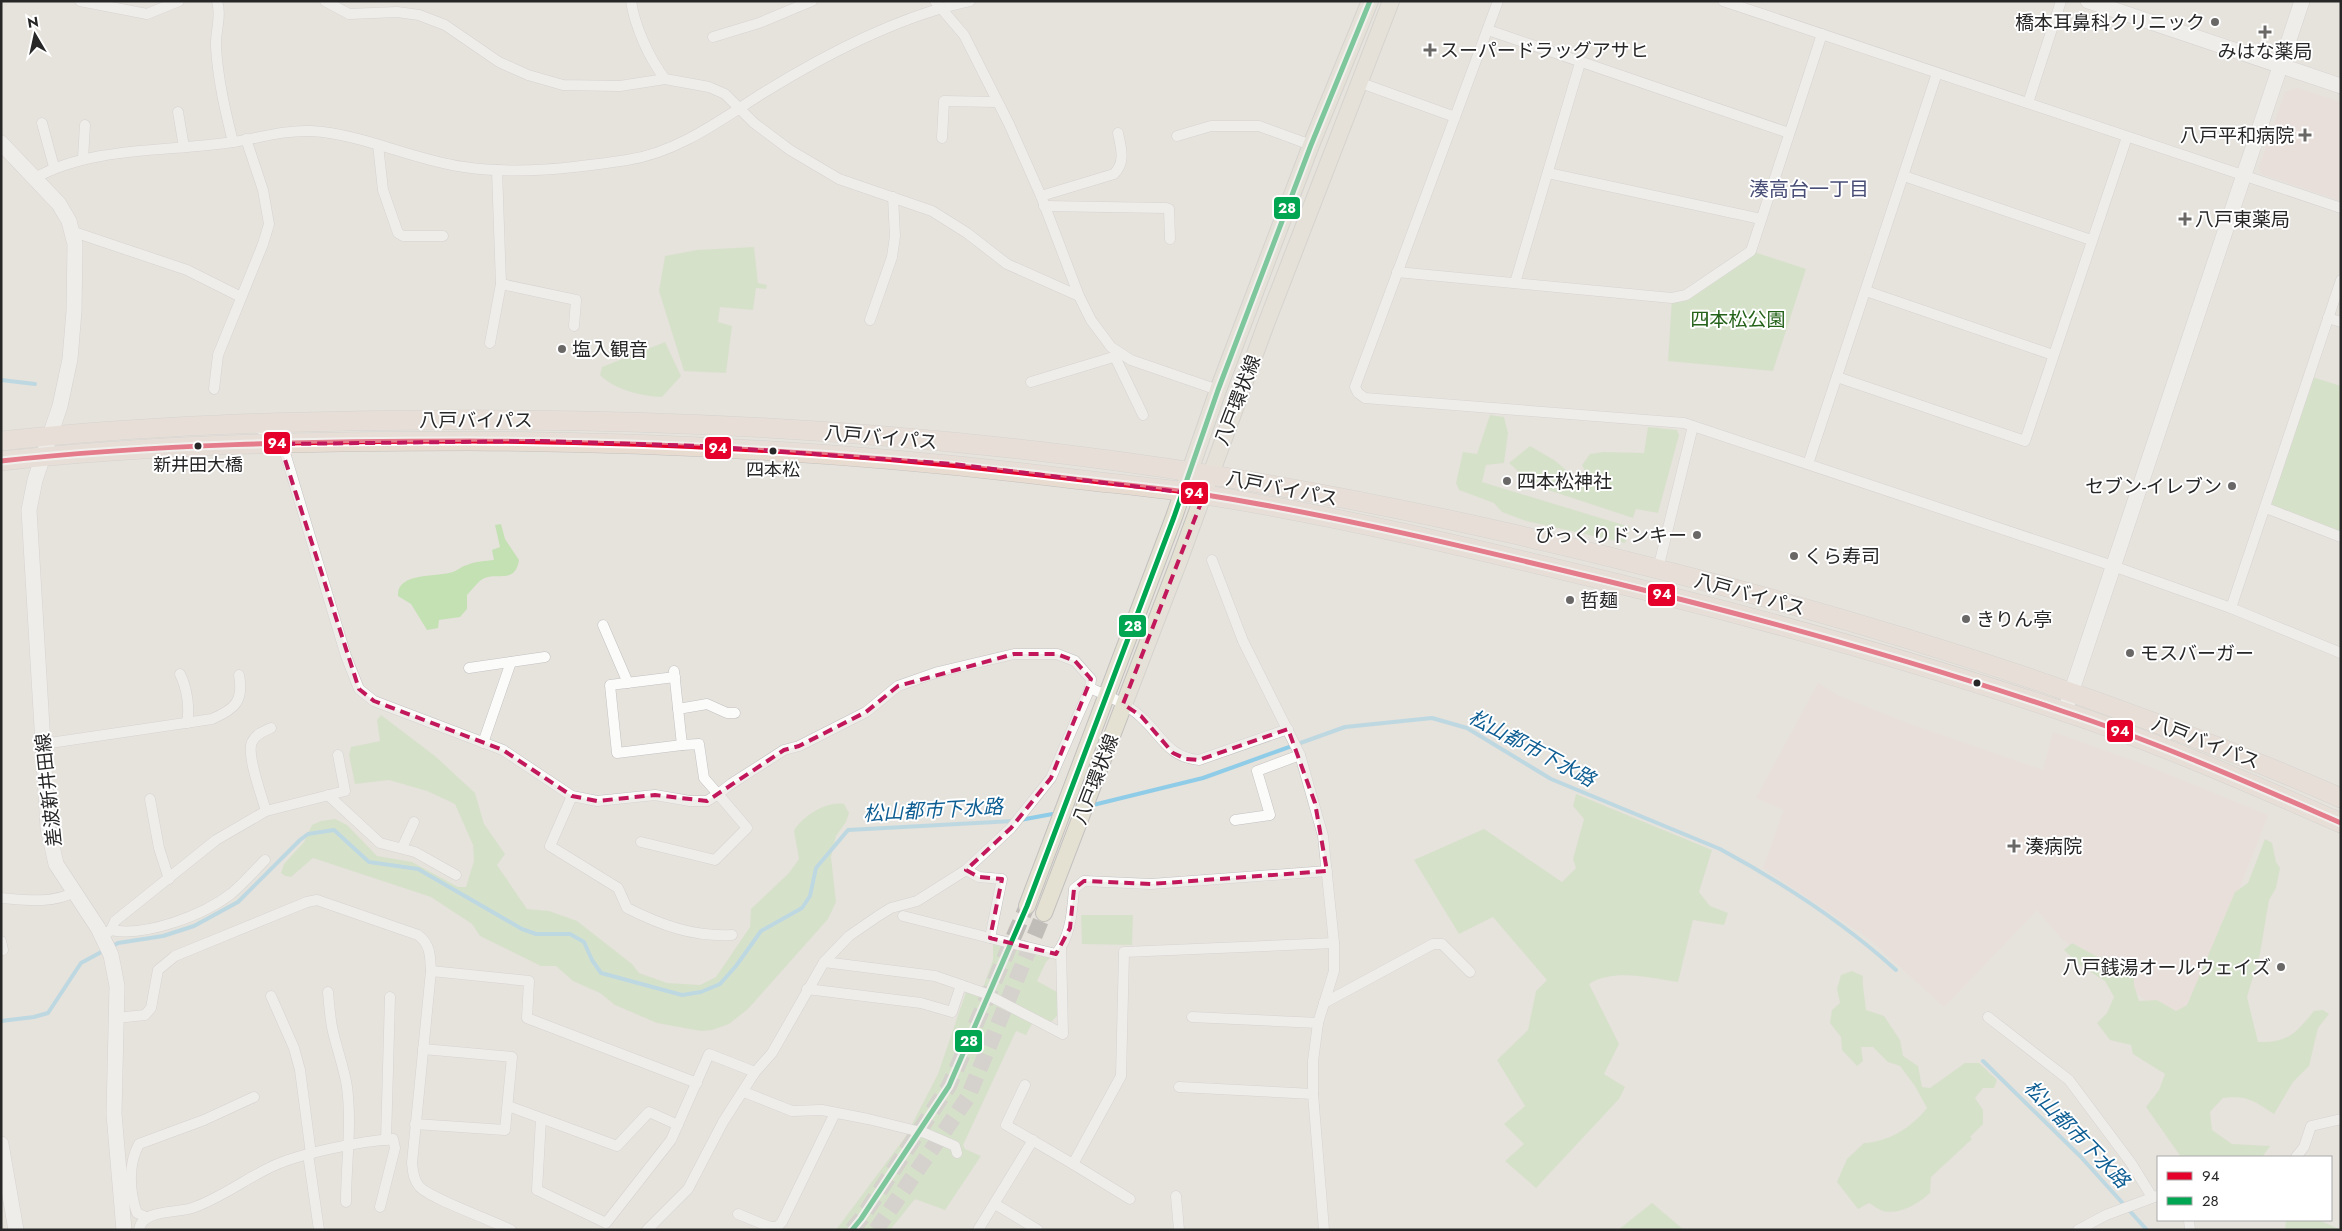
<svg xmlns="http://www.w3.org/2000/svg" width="2342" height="1231" viewBox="0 0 2342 1231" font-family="Jost,'Noto Sans JP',sans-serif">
<rect width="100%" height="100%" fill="#e6e2dc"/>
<g fill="#ecdbd8">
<polygon points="2297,88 2341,102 2341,201 2261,174 2259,167 2285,92"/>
<polygon points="1818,683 1837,695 1907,723 2043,770 2053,732 2145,765 2268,815 2185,1029 2062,939 2037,910 1944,1007 1868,938 1763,868 1784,810 1756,798"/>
</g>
<g fill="#c4e1b4">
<polygon points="754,247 758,283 767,285 766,289 756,288 753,310 720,307 718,322 732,326 726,373 684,371 659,291 665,256 697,250"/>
<polygon points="1751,251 1806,269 1773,371 1668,361 1672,298 1686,295"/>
<path d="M 665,342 L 681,376 L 662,397 C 641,396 615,390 600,375 L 602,367 Z"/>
<polygon points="2309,376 2341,386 2341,537 2266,508"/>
<polygon points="1490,415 1504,417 1508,433 1504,463 1486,465 1482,482 1630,527 1625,543 1526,521 1502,512 1494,503 1459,490 1456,483 1463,452 1477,454"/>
<polygon points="1648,427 1677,430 1679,435 1658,513 1636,509 1633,518 1533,485 1509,463 1530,446 1554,460 1582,483 1588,477 1582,465 1590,454 1604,452 1644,453"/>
<path d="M 501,524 L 505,539 L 519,560 C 515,586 495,570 481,580 C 476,584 471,591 467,595 L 467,609 L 460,617 L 439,620 L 438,628 L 427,630 L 411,604 L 398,596 C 396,572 438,577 453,572 C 458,570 462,566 467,565 C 475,561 486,561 494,560 L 492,550 L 500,547 L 495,525 Z"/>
<path d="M 381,715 L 435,756 L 475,793 L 484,824 L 505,854 L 497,865 L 527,909 L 549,911 L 577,921 L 632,964 L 639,973 L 667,983 L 700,985 L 716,977 L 750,927 L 751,909 L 789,873 L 799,859 L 794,831 C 802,816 827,801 844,804 L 849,813 L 846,822 L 836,836 L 831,857 L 836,902 L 828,919 L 748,1009 L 729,1024 L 712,1030 L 701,1031 L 657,1023 L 615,1005 L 600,993 L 573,981 L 556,966 L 541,966 L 480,936 L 472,924 L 431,897 L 313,858 L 291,877 L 285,876 L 281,873 L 284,864 L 304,842 L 312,825 L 321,821 L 335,819 L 347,825 L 377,856 L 412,862 L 458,887 L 466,887 L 474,861 L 473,845 L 455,804 L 427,791 L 389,780 L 355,784 L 349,755 L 351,747 L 380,741 L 377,720 Z"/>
<path d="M 1576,794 L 1712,850 L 1699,892 L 1710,906 L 1728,913 L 1724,925 L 1693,920 L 1678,982 C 1650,978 1614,968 1589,984 L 1619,1044 L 1604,1074 L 1625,1087 L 1619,1099 L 1536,1188 L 1505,1161 L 1524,1144 L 1504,1124 L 1525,1106 L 1497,1060 L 1528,1030 L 1536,991 L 1547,980 L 1493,917 L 1459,934 L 1414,860 L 1484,829 L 1562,882 L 1576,868 L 1573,859 L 1584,819 L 1573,806 Z"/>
<path d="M 2265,839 L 2272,843 L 2276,862 L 2280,868 L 2276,888 L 2269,900 L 2260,954 L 2247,997 L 2258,1042 C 2288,1043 2296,1033 2314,1011 L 2323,1010 L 2329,1014 L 2318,1028 L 2309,1066 L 2293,1082 L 2274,1114 C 2254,1101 2247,1095 2223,1098 L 2210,1112 L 2212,1130 L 2232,1144 L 2270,1146 L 2263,1156 L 2181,1157 L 2146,1107 L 2159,1090 L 2165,1074 L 2133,1054 L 2131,1045 L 2110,1040 L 2097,1023 L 2107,1013 L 2114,997 L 2105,981 L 2081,966 L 2064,950 L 2072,943 L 2098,957 L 2117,959 L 2134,966 L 2134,985 L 2139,1001 L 2157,1000 L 2176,1011 L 2187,1005 L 2235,892 L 2248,883 Z"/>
<polygon points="1081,915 1133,915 1132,945 1082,944"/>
<polygon points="993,942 1051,957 1046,962 1037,981 1057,992 1059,1014 1051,1022 1036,1016 1026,1035 1016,1031 963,1145 965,1149 981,1156 945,1210 915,1199 890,1230 836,1230 906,1136 938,1074 966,992 980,996 993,960"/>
<path d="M 1852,971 L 1863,976 C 1862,988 1865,997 1866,1010 L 1884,1016 L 1900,1040 L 1903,1056 L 1918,1066 L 1922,1087 L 1930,1088 L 1965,1063 L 1979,1063 L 1997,1080 L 1994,1088 L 1983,1088 L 1975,1098 L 1983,1110 L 1983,1124 L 1970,1137 L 1972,1139 L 1931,1177 L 1930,1193 C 1918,1204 1900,1215 1883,1211 C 1879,1210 1873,1205 1869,1203 L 1858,1209 L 1837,1182 L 1847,1159 L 1864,1143 C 1889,1142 1912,1127 1927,1108 L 1915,1086 L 1900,1066 L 1888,1062 L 1873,1047 L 1861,1047 L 1863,1061 L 1857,1066 L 1842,1050 L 1841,1037 L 1830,1023 L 1832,1010 L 1840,1003 L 1837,989 L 1841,975 Z"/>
<polygon points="1652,1203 1684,1230 1618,1230"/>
<polygon points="2286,1220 2319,1220 2341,1230 2285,1230"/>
</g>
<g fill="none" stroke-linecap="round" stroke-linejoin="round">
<g stroke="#8fcce7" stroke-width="4">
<polyline points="1,380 35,384"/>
<path d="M 1089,806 L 1203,778 L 1345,727 L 1432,718 L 1467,728 L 1551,779 L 1720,849 C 1783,883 1843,922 1896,970"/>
<polyline points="1020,820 1058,813"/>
<polyline points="111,947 118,943 163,936 194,926 238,902 300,840 308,834 334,830 369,862 418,869 522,929 536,934 570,934 584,942 592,960 601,973 682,995 701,992 720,984 736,966 761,931 802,908 810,896 816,868 848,830 1013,821"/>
<polyline points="1,1021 34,1017 48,1013 81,963 105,950"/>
<polyline points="1983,1061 2080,1156 2147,1230"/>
</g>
<g stroke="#c0bdb8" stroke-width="16" stroke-dasharray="16 8" stroke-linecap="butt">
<polyline points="852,1230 861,1219 949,1086 1027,906"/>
<polyline points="876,1230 968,1097 1044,913"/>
</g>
<g stroke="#c3c1c2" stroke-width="11">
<g id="street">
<polyline points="80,1 147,14 179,1"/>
<path d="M 217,1 C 222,17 215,31 216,47 C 218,80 225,110 233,142"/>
<polyline points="325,1 349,14 397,12 419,15 445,25 499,62 528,75 563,85 620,86 665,79 709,87 725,94 754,123 790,150 839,179 932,211 967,233 1007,264 1079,296"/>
<path d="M 631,1 C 635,27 649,58 665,79"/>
<polyline points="935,1 964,35 1009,124 1041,196 1079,296 1091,320 1111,347 1131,360 1218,390"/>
<polyline points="1498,1 1355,387 1358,393 1365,398 1684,423 2113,566 2231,608 2341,653"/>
<polyline points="1723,1 2341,208"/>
<polyline points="1488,30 1789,133"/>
<polyline points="713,37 759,23 812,1"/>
<polyline points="1361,83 1455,117"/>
<polyline points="2028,103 2061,1"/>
<polyline points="178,112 184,147"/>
<polyline points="42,123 54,167"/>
<polyline points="1177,136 1211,126 1259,126 1311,145"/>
<polyline points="942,138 944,101 997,102"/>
<polyline points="378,145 383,190 398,233 403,236 443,236"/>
<polyline points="83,158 85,125"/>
<polyline points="1548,173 1761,219"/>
<polyline points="1904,176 2091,240"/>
<path d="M 35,178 C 92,146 168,152 233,142 C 259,138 284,130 311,131 C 364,134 412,160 464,167 C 518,175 573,168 627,160 C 677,153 722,119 763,93 C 826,54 898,16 970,1"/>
<path d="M 1041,196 L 1114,174 C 1126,162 1121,148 1118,133"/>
<polyline points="1044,206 1166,208 1169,209 1170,239"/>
<polyline points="74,232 187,270 241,297"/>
<polyline points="1397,272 1672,298 1686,295 1751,251 1822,34"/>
<polyline points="1515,283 1580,63"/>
<polyline points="501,284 576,300 574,326"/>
<polyline points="1866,291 2053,355"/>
<polyline points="2328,318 2341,322"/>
<polyline points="870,320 892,257 895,236 893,197"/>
<polyline points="490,343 501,284 497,170"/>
<polyline points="1115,357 1143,415"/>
<polyline points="1837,377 2025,441 2127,137"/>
<polyline points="1031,382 1120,355"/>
<polyline points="214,389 218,355 263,244 269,224 263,190 246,139"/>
<path d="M 255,427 C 271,432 279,441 286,456 L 346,656 L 359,689 L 374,701 L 503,750 L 572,796 L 597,801 L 655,795 L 690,801 L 707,801 L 718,794 L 747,828 L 715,860 L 641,842"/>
<polyline points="1808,464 1937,73"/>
<polyline points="2266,508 2341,537"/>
<polyline points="1212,560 1243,641 1300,755 1323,836 1334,943 1334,971 1318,1023 1313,1061 1313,1094 1324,1230"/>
<polyline points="1658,569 1693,426"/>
<polyline points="2231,608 2341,280"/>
<polyline points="603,625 628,683"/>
<polyline points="469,668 545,657"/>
<path d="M 674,671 L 682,745 L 699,744 L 704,778 L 718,794 L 731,784 L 784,750 L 799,746 L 866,712 L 898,686 L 938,672 L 1014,654 L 1057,654 L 1075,661 L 1091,679 L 1090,688 C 1108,696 1127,704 1141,717 C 1162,736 1168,757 1199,760 L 1288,729"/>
<path d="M 180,674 C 187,688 190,708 187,723"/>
<polyline points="675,677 610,685 617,753 682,745"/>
<polyline points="678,709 707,704 727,713 735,713"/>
<polyline points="483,743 511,662"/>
<path d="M 43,744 L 212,719 C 235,709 244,701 239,675"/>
<polyline points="328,795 380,843 415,852 456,875"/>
<path d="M 572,796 L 550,846 L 618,888 L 627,908 C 661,925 693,937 732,935"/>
<polyline points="150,799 159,848 169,879"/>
<path d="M 266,811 C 262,797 246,754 252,742 C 256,734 264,731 271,728"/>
<polyline points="1235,820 1270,815 1257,771 1300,755"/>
<polyline points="402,848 414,822"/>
<path d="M 966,870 L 979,877 L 1002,879 L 990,938 L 1056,954 C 1071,936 1072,912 1074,889 L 1084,881 L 1151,884 L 1327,871"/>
<path d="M 1,898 C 25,900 53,904 74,892"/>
<polyline points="903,916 990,938"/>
<path d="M 111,930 C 146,937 204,915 232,893 C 244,883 254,871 265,860"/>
<polyline points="102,936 111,930 115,921 216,840 266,811 345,791 338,755"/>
<polyline points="1,941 3,950"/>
<polyline points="824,962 935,976 984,993 1063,1034 1061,948"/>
<polyline points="431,971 529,981 527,1018 697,1083"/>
<polyline points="807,989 921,1003 952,1012 961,985"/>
<path d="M 328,992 C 329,1004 330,1016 332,1027 C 336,1047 344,1067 347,1087 C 352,1125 346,1164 346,1202"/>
<polyline points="271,996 294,1048 300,1070 311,1154"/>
<polyline points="1324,1003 1433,944 1442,944 1470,972"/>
<polyline points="1192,1017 1318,1023"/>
<polyline points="1988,1017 2069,1080 2131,1163 2152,1197"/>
<path d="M 116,1018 L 145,1015 L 151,1008 L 158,970 L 175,956 L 307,902 L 317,900 L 418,935 C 431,945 430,956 431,971 L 412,1163 C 413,1171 413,1179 419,1186 C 428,1198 492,1220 511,1230"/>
<polyline points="1025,1085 1006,1125 1073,1164 1121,1076 1124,952 1334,943"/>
<polyline points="1179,1087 1313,1094"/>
<polyline points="744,1092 792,1111 822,1110 868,1119 925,1133 955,1146 957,1153"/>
<polyline points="508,1106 617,1146 649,1112 678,1125"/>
<polyline points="541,1119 537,1190 606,1223 671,1140 709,1054 755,1072"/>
<polyline points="415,1124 505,1130 512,1057 423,1049"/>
<polyline points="386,1140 390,997"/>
<polyline points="308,1154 319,1230"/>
<polyline points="2296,1157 2304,1147 2311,1126 2341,1119"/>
<polyline points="1073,1164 1130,1199"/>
<polyline points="1176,1196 1179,1230"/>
<polyline points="995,1204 1038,1230"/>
<polyline points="738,1214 770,1227 777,1227 782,1222 835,1113"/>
<path d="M 146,1217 L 137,1213 C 129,1191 128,1164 139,1144 L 204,1120 L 254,1097"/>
<polyline points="2189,1220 2190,1230"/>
<path d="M 139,1230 C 142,1208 179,1214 195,1207 C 222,1197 247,1178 273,1166 C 301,1153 362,1141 393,1139 L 395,1148 L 380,1207"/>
<polyline points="647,1230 688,1189 723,1122 755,1072 772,1053 824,962 849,936 878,916 891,908 917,901 966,870 1011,828 1051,778 1090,688"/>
<polyline points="978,1230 1033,1140"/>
<polyline points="2078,1230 2106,1215 2157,1196"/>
</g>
</g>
<g stroke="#c3c1c2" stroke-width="16">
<g id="secondary">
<polyline points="2088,1 2341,86"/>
<polyline points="1,143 59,204 69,221 75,244 74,311 70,359 60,406 35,480 29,510 48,828 56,864 98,928 111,955 117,986 114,1114 124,1230"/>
<polyline points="2068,702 2302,1"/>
<polyline points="1,1144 16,1230"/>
</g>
</g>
<g stroke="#c3c1bf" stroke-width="18">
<g id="primary">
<polyline points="1027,906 1174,517 1218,390 1311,145 1370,1"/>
<polyline points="1044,913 1179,561 1266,324 1391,1"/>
</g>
</g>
<g stroke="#c3c1bf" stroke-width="20">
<g id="highway">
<path d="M 1,441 C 145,425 289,421 433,420 C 693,418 954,434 1211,475 C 1381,502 1550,540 1716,584 C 1930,641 2138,709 2341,798"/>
<path d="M 1,461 C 156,444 313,441 469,441 C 666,442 862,453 1057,477 C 1105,483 1153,487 1200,494 C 1339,516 1475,549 1611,582 C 1763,619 1914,661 2062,711 C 2157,742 2249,783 2341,823"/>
</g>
</g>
<use href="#street" stroke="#fbfbfa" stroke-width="10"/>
<use href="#secondary" stroke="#fbfbfa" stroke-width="15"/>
<use href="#primary" stroke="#e4e1d2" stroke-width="16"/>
<use href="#highway" stroke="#e8dcd1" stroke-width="19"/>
<g stroke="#fff" stroke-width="9">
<path id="bus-1" d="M 1,461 C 156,444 313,441 469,441 C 666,442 862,453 1057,477 C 1105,483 1153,487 1200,494 C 1339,516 1475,549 1611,582 C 1763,619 1914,661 2062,711 C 2157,742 2249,783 2341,823"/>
</g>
<g stroke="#fff" stroke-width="9">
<polyline id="bus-2" points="852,1230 861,1219 949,1086 1027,906 1174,517 1218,390 1311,145 1370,1"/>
</g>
<use href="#bus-1" stroke="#e4002b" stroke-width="5"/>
<use href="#bus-2" stroke="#00a651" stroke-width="5"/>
</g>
<path d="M0 0H2342V1231H0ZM 540,441 L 704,446 L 953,464 L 1204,495 L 1123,704 L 1141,716 L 1173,753 L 1186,759 L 1199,760 L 1288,729 L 1315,803 L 1327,871 L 1151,884 L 1084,881 L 1074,889 L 1070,928 L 1056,954 L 990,938 L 1002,879 L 979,877 L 966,870 L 1011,828 L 1051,778 L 1091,679 L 1075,661 L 1057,654 L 1014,654 L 898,686 L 866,712 L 799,746 L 784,750 L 707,801 L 655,795 L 597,801 L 572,796 L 503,750 L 374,701 L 359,689 L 280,444 Z" fill="#e6e2dc" fill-opacity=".55" fill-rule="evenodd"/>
<path fill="none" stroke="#c2185b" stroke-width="4" stroke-dasharray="10 6" stroke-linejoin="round" d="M 540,441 L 704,446 L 953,464 L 1204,495 L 1123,704 L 1141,716 L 1173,753 L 1186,759 L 1199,760 L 1288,729 L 1315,803 L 1327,871 L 1151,884 L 1084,881 L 1074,889 L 1070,928 L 1056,954 L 990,938 L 1002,879 L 979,877 L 966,870 L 1011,828 L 1051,778 L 1091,679 L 1075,661 L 1057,654 L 1014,654 L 898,686 L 866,712 L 799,746 L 784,750 L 707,801 L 655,795 L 597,801 L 572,796 L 503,750 L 374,701 L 359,689 L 280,444 Z"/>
<g fill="#6a6866" stroke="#fff" stroke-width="2">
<circle cx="2215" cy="22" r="5"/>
<path d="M2262.5 24.5h5v5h5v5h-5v5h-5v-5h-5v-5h5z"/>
<path d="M1427.5 42.5h5v5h5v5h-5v5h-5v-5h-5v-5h5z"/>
<path d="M2302.5 127.5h5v5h5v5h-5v5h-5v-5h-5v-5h5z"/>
<path d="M2182.5 211.5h5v5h5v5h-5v5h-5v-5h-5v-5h5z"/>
<circle cx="562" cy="349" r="5"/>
<circle cx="1507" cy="481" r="5"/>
<circle cx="2232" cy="486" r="5"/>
<circle cx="1697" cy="535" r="5"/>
<circle cx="1794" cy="556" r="5"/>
<circle cx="1570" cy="600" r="5"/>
<circle cx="1966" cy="619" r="5"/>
<circle cx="2130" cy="653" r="5"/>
<path d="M2011.5 838.5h5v5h5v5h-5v5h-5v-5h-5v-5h5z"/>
<circle cx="2281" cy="967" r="5"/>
</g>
<g fill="#272727" stroke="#fff" stroke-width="2">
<circle cx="198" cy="446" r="4.5"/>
<circle cx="773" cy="451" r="4.5"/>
<circle cx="1977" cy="683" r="4.5"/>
</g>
<g text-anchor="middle" stroke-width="4" stroke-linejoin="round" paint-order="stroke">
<g font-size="18" fill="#272727" stroke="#fff">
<text x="198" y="471">新井田大橋</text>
<text x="773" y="476">四本松</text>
</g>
<g font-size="19" fill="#272727" stroke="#fff" text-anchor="start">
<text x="2205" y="29" text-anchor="end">橋本耳鼻科クリニック</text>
<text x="1440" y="57">スーパードラッグアサヒ</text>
<text x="2265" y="58" text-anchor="middle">みはな薬局</text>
<text x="2294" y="142" text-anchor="end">八戸平和病院</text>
<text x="2195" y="226">八戸東薬局</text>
<text x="572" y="356">塩入観音</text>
<text x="1517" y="488">四本松神社</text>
<text x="2222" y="493" text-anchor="end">セブン-イレブン</text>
<text x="1687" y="542" text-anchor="end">びっくりドンキー</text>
<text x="1804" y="563">くら寿司</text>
<text x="1580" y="607">哲麺</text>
<text x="1976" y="626">きりん亭</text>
<text x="2140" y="660">モスバーガー</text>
<text x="2025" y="853">湊病院</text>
<text x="2271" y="974" text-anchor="end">八戸銭湯オールウェイズ</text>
</g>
<g font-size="19" fill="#246119" stroke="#fff">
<text x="1738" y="326">四本松公園</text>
</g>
<g font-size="19" fill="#272727" stroke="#fff">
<text transform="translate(1237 400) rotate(-69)" y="7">八戸環状線</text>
<text x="476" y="427">八戸バイパス</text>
<text transform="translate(881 437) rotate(5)" y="7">八戸バイパス</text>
<text transform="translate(1282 488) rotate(11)" y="7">八戸バイパス</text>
<text transform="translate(1750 594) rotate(15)" y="7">八戸バイパス</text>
<text transform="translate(2206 742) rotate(21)" y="7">八戸バイパス</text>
<text transform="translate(1095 779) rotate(-69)" y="7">八戸環状線</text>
<text transform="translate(48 790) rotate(-96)" y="7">差波新井田線</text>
</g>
<g font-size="20" fill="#484e76" stroke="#fff">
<text x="1809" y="196">湊高台一丁目</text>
</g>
<g font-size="20" font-style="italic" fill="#0e5e93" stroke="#fff">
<text transform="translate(1532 748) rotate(28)" y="7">松山都市下水路</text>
<text transform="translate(933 810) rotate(-3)" y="7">松山都市下水路</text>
<text transform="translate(2077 1134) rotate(46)" y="7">松山都市下水路</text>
</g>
</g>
<g stroke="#fff" stroke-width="2">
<rect x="1273" y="196" width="28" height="24" rx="5" fill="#00a651"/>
<rect x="263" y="431" width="28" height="24" rx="5" fill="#e4002b"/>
<rect x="704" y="436" width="28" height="24" rx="5" fill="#e4002b"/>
<rect x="1180" y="481" width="29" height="24" rx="5" fill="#e4002b"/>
<rect x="1647" y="583" width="29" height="24" rx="5" fill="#e4002b"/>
<rect x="1118" y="614" width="29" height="24" rx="5" fill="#00a651"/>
<rect x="2106" y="719" width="28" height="24" rx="5" fill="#e4002b"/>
<rect x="954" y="1029" width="29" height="24" rx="5" fill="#00a651"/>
</g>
<g font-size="14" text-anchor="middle" font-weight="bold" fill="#fff">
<text x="1287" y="213">28</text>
<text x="277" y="448">94</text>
<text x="718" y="453">94</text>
<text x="1194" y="498">94</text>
<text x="1662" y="599">94</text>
<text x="1133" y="631">28</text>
<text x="2120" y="736">94</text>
<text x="969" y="1046">28</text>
</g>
<rect width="2342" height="1231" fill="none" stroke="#272727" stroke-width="5"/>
<rect x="2157" y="1156" width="175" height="65" fill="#ffffff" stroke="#a9a9a9"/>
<rect x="2167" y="1172" width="25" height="8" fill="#e4002b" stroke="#a9a9a9"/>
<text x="2202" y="1181" font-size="15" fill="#272727">94</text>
<rect x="2167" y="1197" width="25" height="8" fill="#00a651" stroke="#a9a9a9"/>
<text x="2202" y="1206" font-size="15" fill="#272727">28</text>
<g transform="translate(35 35) rotate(351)" stroke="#ffffff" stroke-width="4" paint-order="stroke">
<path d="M0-4L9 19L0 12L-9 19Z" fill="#272727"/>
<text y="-8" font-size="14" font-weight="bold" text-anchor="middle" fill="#272727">N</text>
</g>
</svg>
